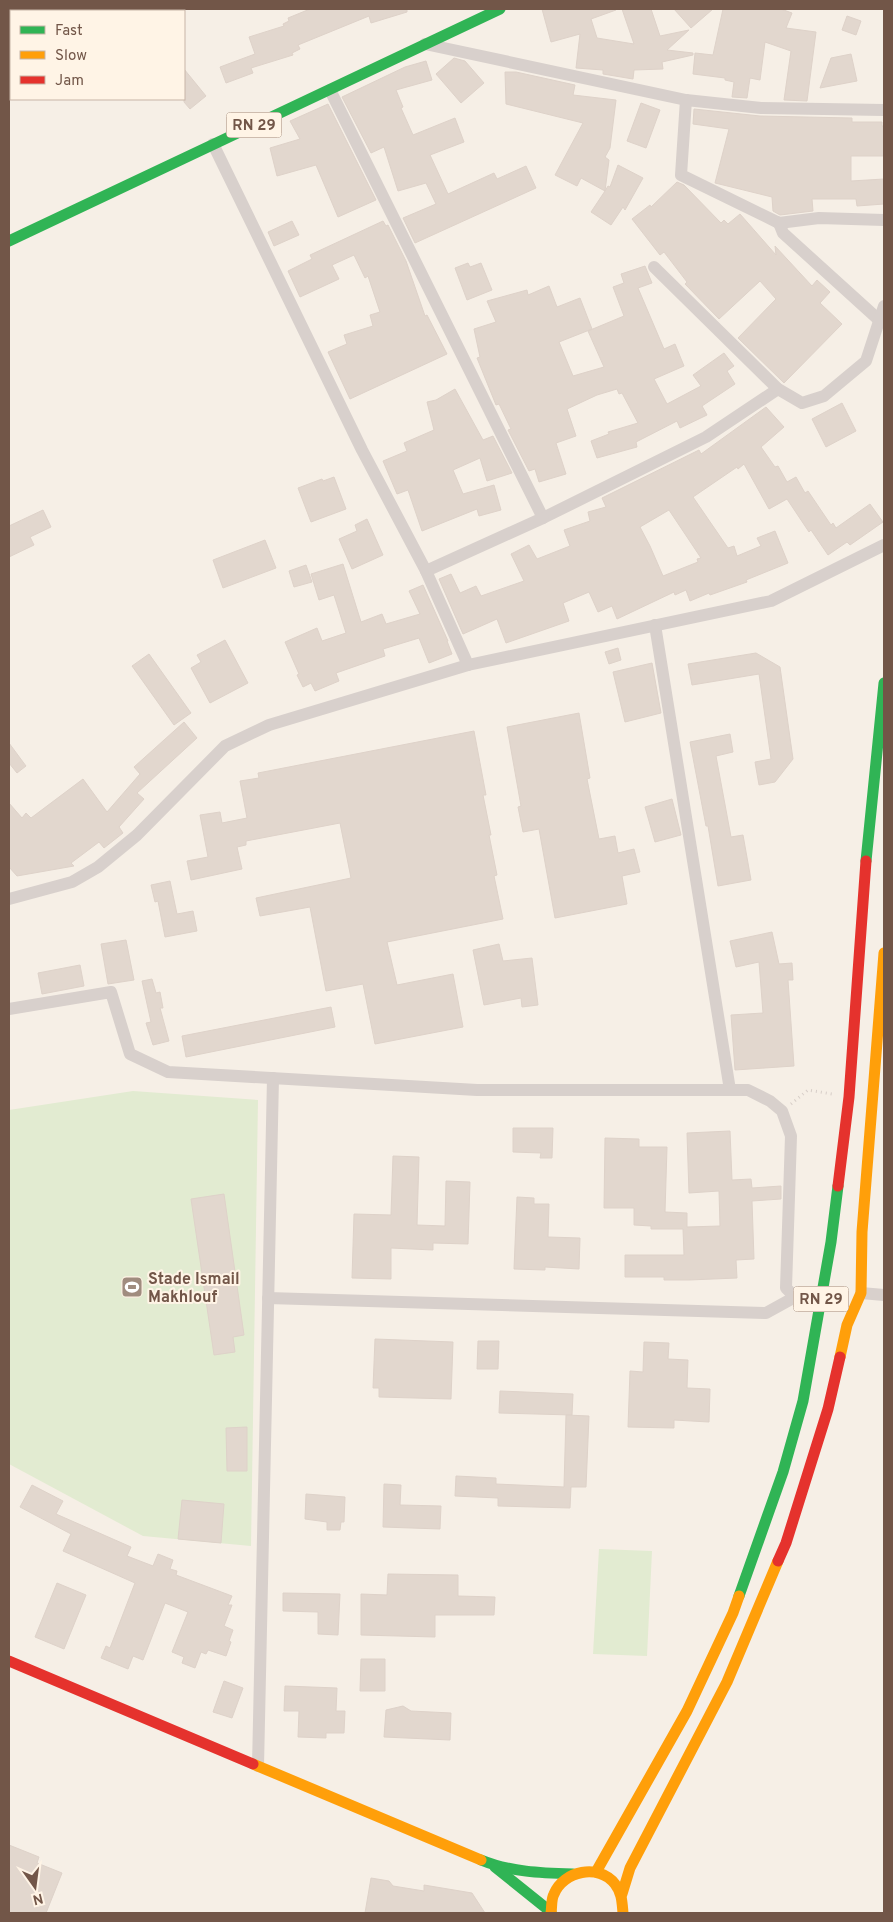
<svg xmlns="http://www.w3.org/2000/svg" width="893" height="1922" viewBox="0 0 893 1922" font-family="Overpass,sans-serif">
<rect width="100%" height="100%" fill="#f6efe6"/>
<g fill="#e2ebd1">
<polygon points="133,1091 258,1100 251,1546 143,1536 9,1464 9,1110"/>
<polygon points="599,1549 652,1551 647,1656 593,1654"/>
</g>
<g fill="#e2d7ce" stroke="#ded2c9" fill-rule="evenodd">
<polygon points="310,9 407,9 407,12 371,23 369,16 298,45 300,49 292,53 293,55 251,68 253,73 226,83 220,67 255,54 249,37 284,26 283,24 289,21 288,18"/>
<polygon points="542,9 616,9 616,10 591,19 597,38 634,44 622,9 651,9 660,36 689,30 667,50 693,53 693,55 662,62 663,69 634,70 633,79 603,74 603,70 576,68 580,34 551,42"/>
<polygon points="674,9 713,9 691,28"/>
<polygon points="723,9 781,9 792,13 786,28 816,32 807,101 784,100 791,51 765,42 760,80 750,78 747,98 732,97 734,82 725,80 725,78 693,74 695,53 713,55"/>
<polygon points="847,16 861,21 856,35 842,30"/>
<polygon points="851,54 857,81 820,88 831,58"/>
<polygon points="454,58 465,61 484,83 461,103 436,74"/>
<polygon points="426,61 432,80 396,90 403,107 401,108 413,135 455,118 464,142 430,155 448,194 494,173 497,179 526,166 536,188 415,243 403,218 436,204 426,183 398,191 384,147 371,153 342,97 405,67"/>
<polygon points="184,69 206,96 190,109 184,102"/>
<polygon points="505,72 516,72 575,85 573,95 616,100 610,148 605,157 609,160 605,191 608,186 610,187 618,165 643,178 625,210 623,207 611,225 591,212 605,191 581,178 577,186 555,175 583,123 506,104"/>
<polygon points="641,103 660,110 646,148 627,141"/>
<polygon points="328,104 376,200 338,217 316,165 277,176 270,148 300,139 290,121"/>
<polygon points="694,109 760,116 852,118 852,122 882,122 882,126 884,126 884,156 851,156 851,181 884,179 884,204 857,206 856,199 812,199 813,211 780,215 773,211 772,197 715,183 729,129 693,124"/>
<polygon points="677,182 684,185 721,223 724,220 728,224 740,214 776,255 775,246 812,286 817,280 830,292 820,303 842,324 784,383 738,338 776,299 760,281 719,319 685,284 687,282 664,252 660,255 632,219 650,205 651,207"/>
<polygon points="292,221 299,235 274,246 268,232"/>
<polygon points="383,221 386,226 388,225 406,261 425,316 427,315 447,354 350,399 328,352 347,344 344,335 373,326 370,315 380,312 368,276 365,278 354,255 332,265 339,279 300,297 288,271 312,259 310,255"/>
<polygon points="468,263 470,267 481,263 492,290 467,300 455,268"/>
<polygon points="645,266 652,283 638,288 664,349 675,344 684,366 654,379 667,404 701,386 693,375 724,353 734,366 727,371 735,384 702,406 707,415 680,428 677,421 636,442 637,447 597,458 591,441 609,434 608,432 638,423 622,393 619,394 617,389 597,395 567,409 576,436 556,443 566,474 539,482 535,469 529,471 508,430 511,429 499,404 496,405 477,358 480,357 474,329 496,322 487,301 527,290 528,295 549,286 557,307 580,298 592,329 559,342 573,376 604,367 588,331 624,316 613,287 624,283 621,274"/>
<polygon points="455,389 483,440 493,436 512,473 487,481 480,458 453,470 463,494 494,485 501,510 479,516 477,509 422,531 408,490 397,494 383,461 407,451 404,443 434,430 427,402 436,400"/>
<polygon points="842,403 856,431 826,447 812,419"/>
<path d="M 766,407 L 784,427 L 761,447 L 775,467 L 778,466 L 787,482 L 796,477 L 805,493 L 808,491 L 831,525 L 833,523 L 836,528 L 870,504 L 883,522 L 850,545 L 847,542 L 828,555 L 811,530 L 809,532 L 787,499 L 769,509 L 744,464 L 738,469 L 737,467 L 693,497 L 728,548 L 734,546 L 737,556 L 761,546 L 757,538 L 775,531 L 788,563 L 746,580 L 747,582 L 710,595 L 709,593 L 690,601 L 686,590 L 675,595 L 674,592 L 617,619 L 612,606 L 598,612 L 589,592 L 563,603 L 569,621 L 506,643 L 497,619 L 463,634 L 439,579 L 451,574 L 460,593 L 476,586 L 481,596 L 524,581 L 511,554 L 529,545 L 537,559 L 570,546 L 564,530 L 590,521 L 588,512 L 606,507 L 602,498 L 699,450 L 701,454 ZM 669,510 L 701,558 L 697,559 L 698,562 L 663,576 L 650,546 L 640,527 Z"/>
<polygon points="334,477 346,509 311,522 298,488 322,479 323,481"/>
<polygon points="43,510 51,527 30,537 34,545 9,557 9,526"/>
<polygon points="367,519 383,555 352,569 339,539 357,531 355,525"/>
<polygon points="265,540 276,568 223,588 213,560"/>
<polygon points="343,564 361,622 382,614 386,624 420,614 409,591 423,585 448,641 447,641 452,654 429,663 419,638 383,649 385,656 336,673 339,681 315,691 311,683 303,687 297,675 299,674 285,642 317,628 322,641 346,633 334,595 319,600 311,574"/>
<polygon points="306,565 312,582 294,587 289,571"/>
<polygon points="225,640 248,683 210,703 191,668 201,662 197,655"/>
<polygon points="618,648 621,660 609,664 605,652"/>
<polygon points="756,653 780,667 793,759 775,782 759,785 755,762 771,759 759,674 692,685 688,664"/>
<polygon points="149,654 191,713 174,725 132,666"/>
<polygon points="652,663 661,713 625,722 613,672"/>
<polygon points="579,713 590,778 587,779 599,839 615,836 618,853 634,849 640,872 622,876 627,904 555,918 539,829 523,832 518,807 521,806 507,727"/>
<polygon points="184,722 197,738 137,793 144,799 119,827 123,833 104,848 99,842 71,863 74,866 17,876 9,867 9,803 22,818 26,813 31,818 83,779 107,812 140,774 134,767"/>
<polygon points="474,731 486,795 483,795 491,835 489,835 497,875 494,876 503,919 387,942 397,985 453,974 463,1027 375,1044 363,984 326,991 310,907 260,916 256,898 351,878 340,823 246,841 246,845 237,847 242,869 191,880 187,861 208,857 200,815 220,812 222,823 247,818 240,781 259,778 258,773"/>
<polygon points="730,734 733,752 716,756 731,837 743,835 751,880 718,886 708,826 706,826 690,742"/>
<polygon points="9,743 26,766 17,773 9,763"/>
<polygon points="672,799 681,835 655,842 645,807"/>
<polygon points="170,881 177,914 193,911 197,931 165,937 158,901 155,902 151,885"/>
<polygon points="772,932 779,964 792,963 793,980 788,980 794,1066 735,1070 731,1015 763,1013 759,962 736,967 730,941"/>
<polygon points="126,940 134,980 108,984 101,944"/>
<polygon points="499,944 503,961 532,958 538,1005 522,1007 521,998 484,1005 473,950"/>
<polygon points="80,965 84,986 42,994 38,973"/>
<polygon points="152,979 156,993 160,992 163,1008 160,1008 169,1041 153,1045 146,1023 151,1022 142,981"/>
<polygon points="331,1007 335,1027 186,1057 182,1036"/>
<polygon points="513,1128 553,1128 552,1158 540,1158 541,1153 513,1152"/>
<polygon points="730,1131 732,1180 751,1179 752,1188 781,1186 781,1199 752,1201 754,1259 736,1260 737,1278 689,1280 664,1280 664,1277 625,1277 625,1255 684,1255 683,1229 651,1229 651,1226 634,1225 634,1208 604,1208 605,1138 639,1139 639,1147 667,1147 665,1212 687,1213 687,1227 720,1226 719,1191 689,1193 687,1133"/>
<polygon points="393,1156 419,1157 417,1225 445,1226 446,1181 470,1182 468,1244 433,1243 433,1250 391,1248 391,1279 352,1278 354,1214 391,1215"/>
<polygon points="224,1194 244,1335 233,1337 235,1352 214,1355 191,1199"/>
<polygon points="517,1197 534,1198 534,1204 549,1204 548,1237 580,1238 579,1269 545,1267 545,1270 514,1269"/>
<polygon points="375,1339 453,1342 451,1399 379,1397 379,1388 373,1388"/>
<polygon points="478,1341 499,1341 498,1369 477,1369"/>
<polygon points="644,1342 669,1343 668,1359 688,1360 687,1388 710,1389 709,1422 674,1420 674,1428 628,1427 630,1371 643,1372"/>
<polygon points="500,1391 573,1394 572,1415 499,1413"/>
<polygon points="566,1415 589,1416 586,1487 571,1487 570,1508 498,1506 498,1498 455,1496 456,1476 496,1478 496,1484 564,1487"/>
<polygon points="247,1427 247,1471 227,1471 226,1428"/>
<polygon points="384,1484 401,1485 400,1505 441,1506 440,1529 383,1527"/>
<polygon points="32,1485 63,1501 56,1514 131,1547 127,1556 153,1566 158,1554 173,1560 170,1569 177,1571 176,1575 232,1596 228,1605 232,1605 224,1626 233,1630 229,1641 231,1642 226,1656 208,1650 206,1654 201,1652 195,1668 182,1663 184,1657 172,1652 188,1612 165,1603 143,1660 133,1656 128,1669 101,1658 106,1646 110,1648 135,1583 63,1551 71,1534 20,1507"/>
<polygon points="306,1494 345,1497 344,1522 341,1522 340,1530 327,1530 327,1522 305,1519"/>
<polygon points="182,1500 224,1504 221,1543 178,1539"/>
<polygon points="388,1574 458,1575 458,1596 495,1597 494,1615 435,1615 435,1637 361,1635 361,1594 387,1595"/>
<polygon points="57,1583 86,1595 64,1649 35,1637"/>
<polygon points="283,1593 340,1594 338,1635 318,1634 318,1612 283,1611"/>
<polygon points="361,1659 385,1659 385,1691 360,1691"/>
<polygon points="224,1681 243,1688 232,1718 213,1712"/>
<polygon points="285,1686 337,1688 336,1711 345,1711 344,1733 326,1733 326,1738 298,1737 299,1711 284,1711"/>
<polygon points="403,1706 411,1711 451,1713 450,1740 384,1737 386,1710"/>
<polygon points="9,1845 39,1857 37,1863 62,1873 46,1913 9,1913"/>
<polygon points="371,1878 389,1881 393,1886 424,1891 424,1885 472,1893 485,1913 365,1913"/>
</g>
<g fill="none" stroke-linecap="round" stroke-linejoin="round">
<polyline stroke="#d7cec8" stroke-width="3" stroke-dasharray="1 4" stroke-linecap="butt" points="791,1104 808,1090 832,1094"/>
<g stroke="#d8d0cc" stroke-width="12">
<polyline points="425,44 686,100 761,108 884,110"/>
<polyline points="330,90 543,518 706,437 778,389"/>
<polyline points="686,100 681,175 779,223 819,218 884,220"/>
<polyline points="213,144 362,450 426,571 468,665"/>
<polyline points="779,223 783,233 879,320"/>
<polyline points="654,267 778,389 802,403 824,396 866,361 884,306"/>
<polyline points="426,571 543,518"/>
<polyline points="655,625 730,1090"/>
<polyline points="9,899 72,882 98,867 137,835 225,746 269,725 468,665 771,601 884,545"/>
<polyline points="9,1009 111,992 130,1054 168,1072 477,1090 748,1090 770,1101 782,1111 791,1136 786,1288 795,1297 820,1302"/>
<polyline points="861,1293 884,1295"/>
<polyline points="268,1298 766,1313 795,1297"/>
<polyline points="258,1766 273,1078"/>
</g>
<g stroke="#30b455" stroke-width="11">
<polyline points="9,241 500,9"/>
<polyline points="866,861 884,683"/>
<polyline points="739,1596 783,1472 803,1401 831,1242 838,1186"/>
<path d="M 481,1860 C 510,1872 542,1873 573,1874"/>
<polyline points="495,1867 551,1912"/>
</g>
<g stroke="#ff9f0a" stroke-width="11">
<polyline points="840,1357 847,1325 861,1293 862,1232 884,953"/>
<polyline points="253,1764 481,1860"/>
<polyline points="596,1872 687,1711 733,1613 739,1596"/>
<polyline points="622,1894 630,1868 727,1682 778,1561"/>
<path d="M 551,1913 C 552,1907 551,1899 554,1894 C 563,1871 599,1863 615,1884 C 622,1893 622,1902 623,1913"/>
</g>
<g stroke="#e5322d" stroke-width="11">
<polyline points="838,1186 849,1097 866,861"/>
<polyline points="778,1561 786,1543 828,1409 840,1357"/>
<polyline points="9,1661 253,1764"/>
</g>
</g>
<defs>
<g id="stadium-square" transform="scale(1.125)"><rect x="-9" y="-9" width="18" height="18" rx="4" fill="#a08c7f" stroke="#fff4e6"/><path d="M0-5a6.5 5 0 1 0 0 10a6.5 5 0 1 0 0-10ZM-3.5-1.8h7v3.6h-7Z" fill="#fff"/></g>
</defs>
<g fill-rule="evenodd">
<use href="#stadium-square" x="132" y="1287"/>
</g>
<g text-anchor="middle" stroke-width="4" stroke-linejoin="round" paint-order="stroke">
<g fill="#fff4e6" stroke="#9c8577" stroke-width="1">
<rect x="226.5" y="112.5" width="55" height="25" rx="4"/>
<rect x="793.5" y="1286.5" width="55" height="25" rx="4"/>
</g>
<g font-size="15" font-weight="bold" fill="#725648">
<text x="254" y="130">RN 29</text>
<text x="821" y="1304">RN 29</text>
</g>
<g font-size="16" font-weight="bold" fill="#725648" stroke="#fff4e6" text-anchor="start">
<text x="148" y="1284">Stade Ismail<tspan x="148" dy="18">Makhlouf</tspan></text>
</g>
</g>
<rect width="893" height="1922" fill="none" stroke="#725648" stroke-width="20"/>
<rect x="10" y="10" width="175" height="90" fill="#fff4e6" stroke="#c7b5a7"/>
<rect x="20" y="26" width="25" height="8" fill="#30b455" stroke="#c7b5a7"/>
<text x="55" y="35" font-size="15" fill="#725648">Fast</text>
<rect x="20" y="51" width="25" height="8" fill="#ff9f0a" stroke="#c7b5a7"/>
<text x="55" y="60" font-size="15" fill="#725648">Slow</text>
<rect x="20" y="76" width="25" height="8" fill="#e5322d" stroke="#c7b5a7"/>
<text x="55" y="85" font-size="15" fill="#725648">Jam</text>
<g transform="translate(35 1887) rotate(166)" stroke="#fff4e6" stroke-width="4" paint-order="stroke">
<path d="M0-4L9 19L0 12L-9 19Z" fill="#725648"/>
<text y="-8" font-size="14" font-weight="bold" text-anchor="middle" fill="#725648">N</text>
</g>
</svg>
